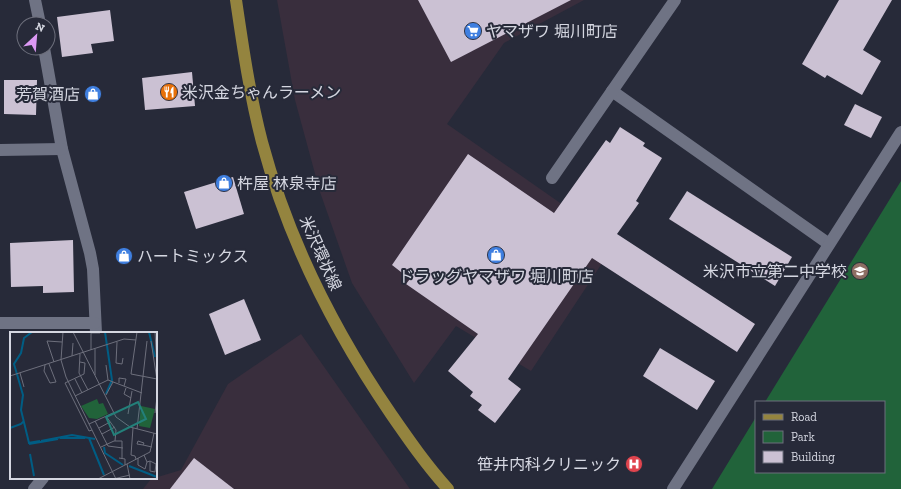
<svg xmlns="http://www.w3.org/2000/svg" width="901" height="489" viewBox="0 0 901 489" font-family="'Zilla Slab','Noto Sans JP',serif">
<rect width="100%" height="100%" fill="#272a39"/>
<g fill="#392e3d">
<polygon points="277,0 584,0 504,43 447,124 616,242 531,371 456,326 414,383 352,283 320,192 295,100"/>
<polygon points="301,334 410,489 143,489 151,479 181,470 228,384"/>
</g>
<polygon fill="#21633a" points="901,181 901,489 712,489 756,417 756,472 884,472 884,402 765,402"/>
<g fill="#cbc1d3">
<polygon points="418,0 571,0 451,62"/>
<polygon points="839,0 892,0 863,50 881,61 862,95 827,75 825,78 802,64"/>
<polygon points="110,10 114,41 91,44 93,53 62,57 57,17"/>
<polygon points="192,72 195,106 145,110 142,78"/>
<polygon points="4,80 37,80 36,115 4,114"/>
<polygon points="855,104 882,117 871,138 844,125"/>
<polygon points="620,127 645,143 643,146 662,158 636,201 639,203 617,234 755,324 737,352 592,258 508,379 521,389 495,423 478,410 482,405 470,396 473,392 448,371 478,334 406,284 410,279 392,265 468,154 554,213 606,140 610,143"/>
<polygon points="233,177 244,214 196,229 184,192"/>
<polygon points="687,191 792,257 775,286 669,219"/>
<polygon points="73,240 74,292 43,293 43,286 11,287 10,243"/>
<polygon points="244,299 261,340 225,355 209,314"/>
<polygon points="660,348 715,381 697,410 643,376"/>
<polygon points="194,458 234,489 170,489"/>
</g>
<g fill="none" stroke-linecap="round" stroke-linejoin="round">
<g stroke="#6f7384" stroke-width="12">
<polyline points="35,0 40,24"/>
<polyline points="44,48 62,149 90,253 93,269 96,333"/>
<polyline points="612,91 829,244"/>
<polyline points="0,150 62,149"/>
<polyline points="552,178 675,0"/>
<polyline points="0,323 95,323"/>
<polyline points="34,489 43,478"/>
<polyline points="673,489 901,132"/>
</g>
<path stroke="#94843f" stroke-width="12" d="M 236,0 C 243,48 250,96 262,142 C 288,239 335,332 391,414 C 409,440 427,466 448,489"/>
</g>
<defs>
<g id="supermarket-disc" transform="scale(0.9)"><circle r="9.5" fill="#3f7fe0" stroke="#272a39"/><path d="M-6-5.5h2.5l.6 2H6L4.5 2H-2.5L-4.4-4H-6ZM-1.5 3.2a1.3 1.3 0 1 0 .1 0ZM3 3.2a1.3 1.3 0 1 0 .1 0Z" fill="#fff"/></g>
<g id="restaurant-disc" transform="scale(0.9)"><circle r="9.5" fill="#e8710a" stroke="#272a39"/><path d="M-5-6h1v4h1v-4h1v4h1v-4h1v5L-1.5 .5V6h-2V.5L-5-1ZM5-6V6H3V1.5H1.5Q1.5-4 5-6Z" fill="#fff"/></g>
<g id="shop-disc" transform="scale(0.9)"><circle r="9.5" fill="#3f7fe0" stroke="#272a39"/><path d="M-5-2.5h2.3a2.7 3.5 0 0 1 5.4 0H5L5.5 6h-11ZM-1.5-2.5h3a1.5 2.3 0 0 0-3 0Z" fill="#fff"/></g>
<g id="school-disc" transform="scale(0.9)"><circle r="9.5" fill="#8d6e63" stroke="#272a39"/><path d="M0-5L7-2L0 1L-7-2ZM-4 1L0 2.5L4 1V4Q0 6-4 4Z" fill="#fff"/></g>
<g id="hospital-disc" transform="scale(0.9)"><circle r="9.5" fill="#e0444e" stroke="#272a39"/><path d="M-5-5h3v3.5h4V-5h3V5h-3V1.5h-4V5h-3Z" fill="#fff"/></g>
</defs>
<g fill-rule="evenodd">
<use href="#supermarket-disc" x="473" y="31"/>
<use href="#restaurant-disc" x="169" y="92"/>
<use href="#shop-disc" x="93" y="94"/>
<use href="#shop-disc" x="224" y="183"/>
<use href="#shop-disc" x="496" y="255"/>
<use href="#shop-disc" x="124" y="256"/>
<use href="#school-disc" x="860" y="271"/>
<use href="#hospital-disc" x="634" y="464"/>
</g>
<g text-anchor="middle" stroke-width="4" stroke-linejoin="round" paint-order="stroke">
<g font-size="16" fill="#d5d7e1" stroke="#272a39" text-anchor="start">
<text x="486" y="37">ヤマザワ 堀川町店</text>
<text x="182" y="98">米沢金ちゃんラーメン</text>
<text x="80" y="100" text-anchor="end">芳賀酒店</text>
<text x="237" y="189">杵屋 林泉寺店</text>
<text x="137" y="262">ハートミックス</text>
<text x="847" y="277" text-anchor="end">米沢市立第二中学校</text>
<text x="496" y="282" text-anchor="middle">ドラッグヤマザワ 堀川町店</text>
<text x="621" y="470" text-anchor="end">笹井内科クリニック</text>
</g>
<g font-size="16" fill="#d5d7e1" stroke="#272a39">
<text transform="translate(321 253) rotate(66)" y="6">米沢環状線</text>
</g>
</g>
<g transform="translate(10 332)">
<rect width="147" height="147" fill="#272a39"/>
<path d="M 87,67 L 89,72 L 93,71 L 98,82 L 87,87 L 79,86 L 71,74 ZM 131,74 L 145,77 L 140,96 L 129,94 Z" fill="#21633a"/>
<path fill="none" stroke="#005d84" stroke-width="2" d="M 95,0 L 102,48 L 96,62M 139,0 L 145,25M 0,96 L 11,92 L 14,89M 50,106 L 75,106M 79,106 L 94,143M 31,109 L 62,103 L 85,107M 18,111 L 30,109M 19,111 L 11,78 L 13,63 L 4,32 L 11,21 L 14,6 L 22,0M 19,112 L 48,107M 94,115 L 95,121 L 113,133M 20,122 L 24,144M 119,134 L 147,145"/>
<path fill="none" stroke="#6d6f7c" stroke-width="1" d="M 53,0 L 51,28 L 56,45 L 106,147M 63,0 L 106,85 L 120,95 L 147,102M 127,0 L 121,42 L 147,47M 145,0 L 147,34M 141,9 L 147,48M 107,10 L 106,31 L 112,32 L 113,26M 81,18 L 81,1 L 90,1M 70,22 L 69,41 L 78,58M 62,24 L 63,11M 44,30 L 37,9 L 52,10M 70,30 L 75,31 L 74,42 L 55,51 L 79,99 L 82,98M 35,33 L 34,39 L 40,51 L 46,50 L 39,32M 10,41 L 14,55M 85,43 L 85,17M 0,44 L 114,7 L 126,8M 65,47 L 72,61M 98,48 L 132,61M 109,51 L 109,46 L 116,47 L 114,54M 116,56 L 114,62 L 121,66M 96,63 L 103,50M 65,64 L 98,48 L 96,33M 145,81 L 147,65M 118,82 L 122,59M 96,84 L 106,98 L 105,109M 85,89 L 98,114 L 113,116M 79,92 L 103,81M 89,96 L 100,90M 123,96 L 121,123 L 125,124 L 126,127M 127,97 L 137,9M 92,102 L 105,95M 133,113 L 134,111 L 128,109 L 127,112 L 133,113 L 142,115M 91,115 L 104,109 L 112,109 L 112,127M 134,123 L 137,130 L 140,129 L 146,132 L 145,140 L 140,139 L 140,129M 109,126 L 115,127 L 115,133M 128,126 L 128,133 L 135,137 L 137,130M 117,132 L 120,147M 88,147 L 140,120 L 144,101M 103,147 L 120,143"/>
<path fill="#23807a" fill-opacity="0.15" stroke="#23807a" stroke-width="2" d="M 128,70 L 136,87 L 104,103 L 96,85 Z"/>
<rect width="147" height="147" fill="none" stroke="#d5d7e1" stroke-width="2"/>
</g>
<rect x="755" y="401" width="130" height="72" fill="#272a39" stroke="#6d6f7c"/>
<rect x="763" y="414" width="20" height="6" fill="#94843f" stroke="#6d6f7c"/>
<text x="791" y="421" font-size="12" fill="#d5d7e1">Road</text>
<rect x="763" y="431" width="20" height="12" fill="#21633a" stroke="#6d6f7c"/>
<text x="791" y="441" font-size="12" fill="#d5d7e1">Park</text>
<rect x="763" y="451" width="20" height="12" fill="#cbc1d3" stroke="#6d6f7c"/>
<text x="791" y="461" font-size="12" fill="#d5d7e1">Building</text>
<g transform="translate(36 36) rotate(26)"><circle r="19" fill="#272a39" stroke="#6d6f7c"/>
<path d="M0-3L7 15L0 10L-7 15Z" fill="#dc99f4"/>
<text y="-6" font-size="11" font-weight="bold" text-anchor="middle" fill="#d5d7e1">N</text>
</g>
</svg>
